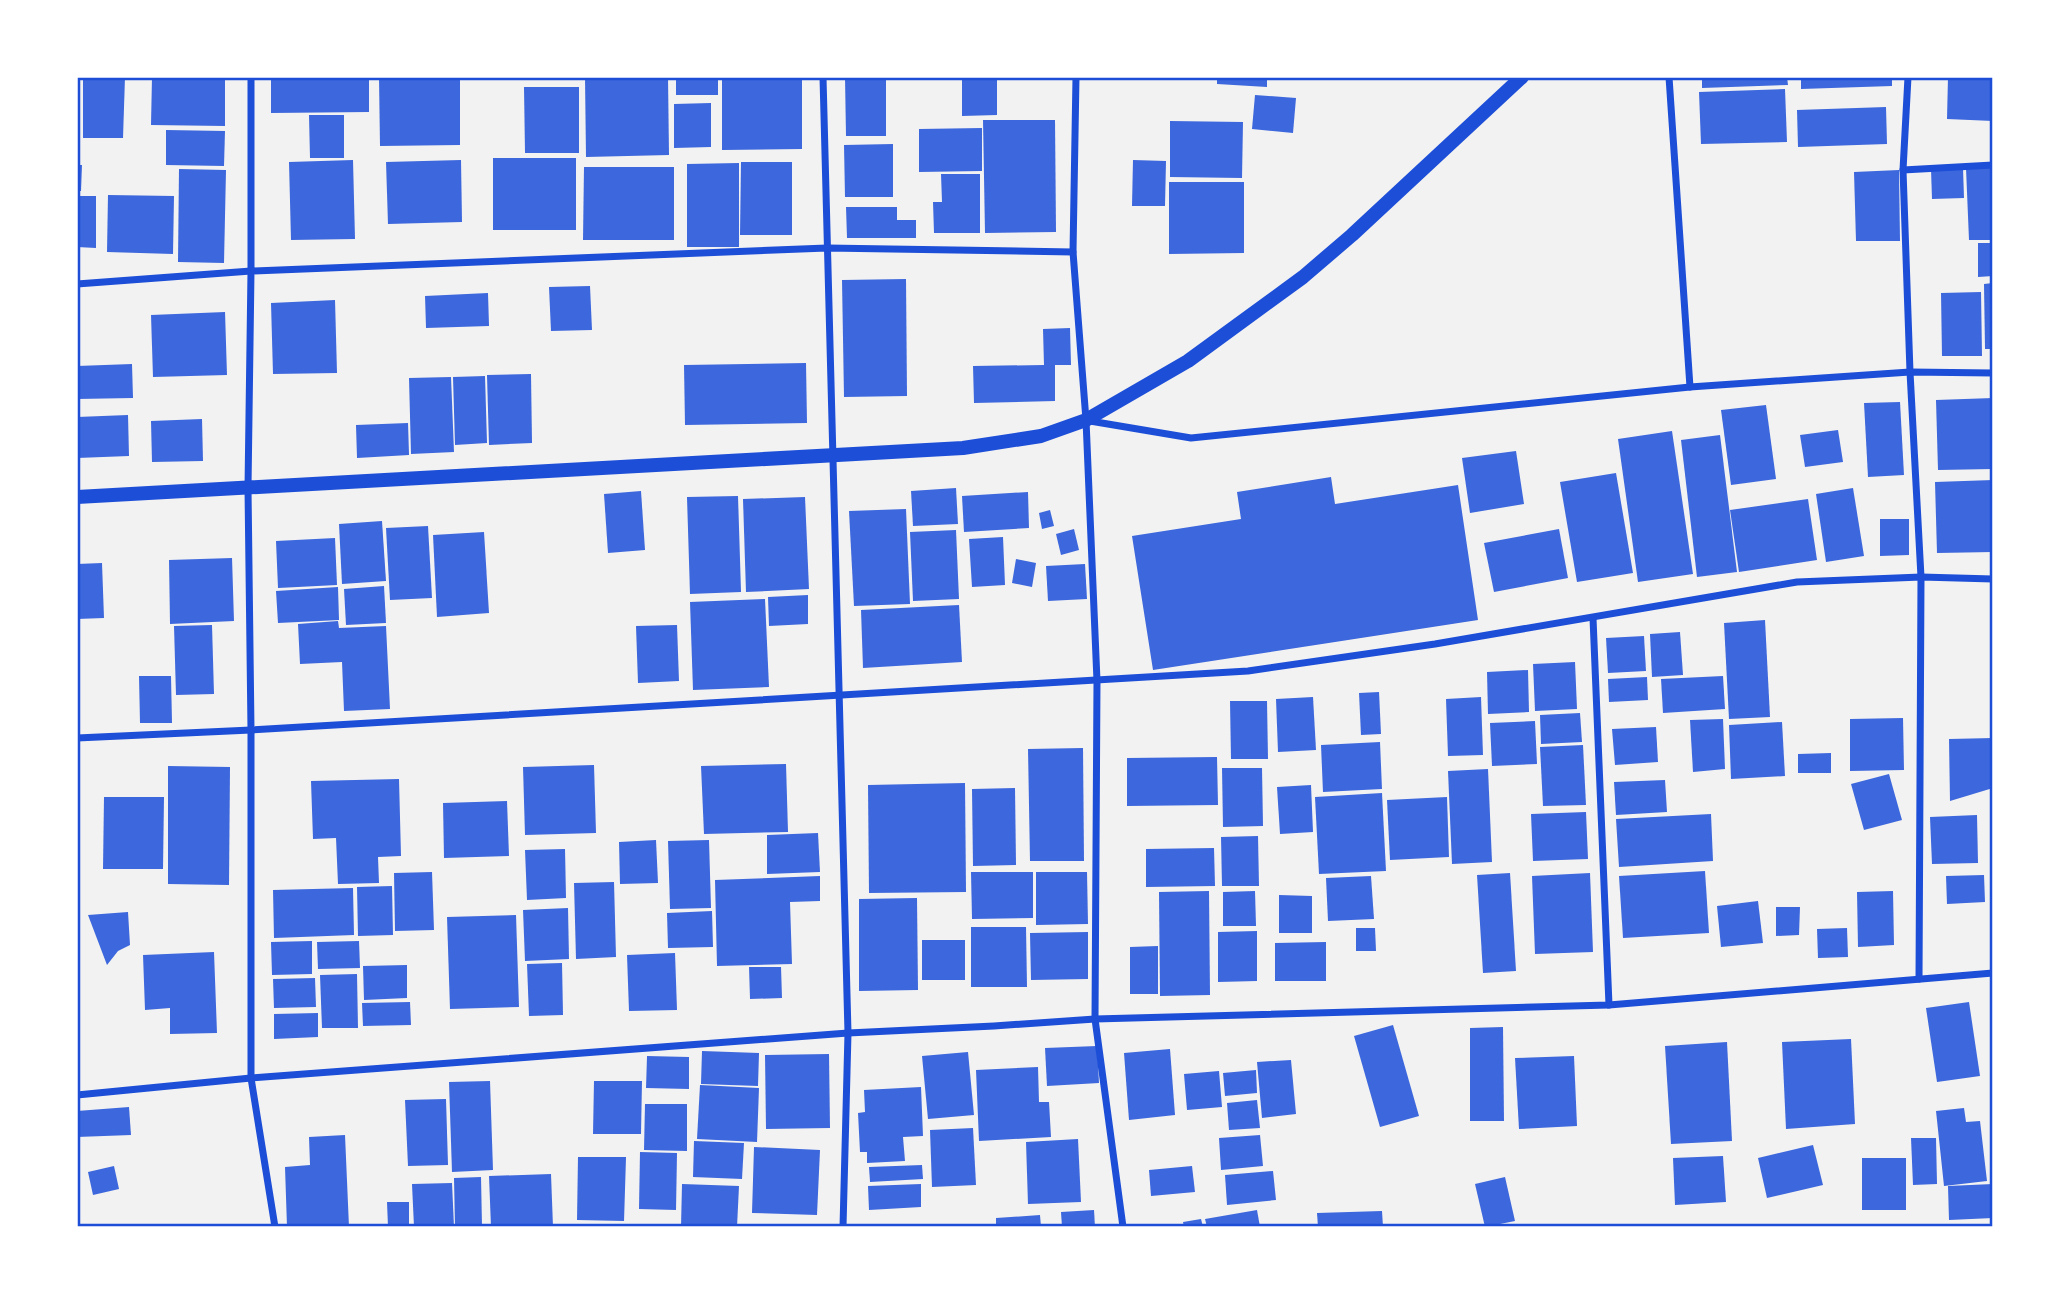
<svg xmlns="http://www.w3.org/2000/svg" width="2070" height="1304" viewBox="0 0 2070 1304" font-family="Signika,sans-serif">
<rect width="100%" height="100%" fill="#f2f2f2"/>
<g fill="#3d67dc">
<polygon points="83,77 125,77 123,138 83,138"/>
<polygon points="152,77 225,77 225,126 151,125"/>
<polygon points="271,77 369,77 369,112 271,113"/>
<polygon points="379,77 460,77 460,145 380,146"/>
<polygon points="585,77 668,77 669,155 586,157"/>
<rect x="676" y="77" width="42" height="18"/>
<polygon points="722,77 802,77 802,149 722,150"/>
<polygon points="845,77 886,77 886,136 846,136"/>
<polygon points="962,77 997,77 997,115 962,116"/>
<polygon points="1217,77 1267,77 1267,87 1217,84"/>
<polygon points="1702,77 1787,77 1788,85 1702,88"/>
<polygon points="1801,77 1892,77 1892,86 1801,89"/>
<polygon points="1948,77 1993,77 1993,121 1947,119"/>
<polygon points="524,87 579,87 579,153 525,153"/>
<polygon points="1785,89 1787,142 1701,144 1699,92"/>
<polygon points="1255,95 1296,98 1293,133 1252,129"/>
<polygon points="711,103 711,147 674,148 674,104"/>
<polygon points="1886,107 1887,144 1798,147 1797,110"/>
<polygon points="309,115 344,115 344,158 310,158"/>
<polygon points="983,120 1055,120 1056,232 985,233"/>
<polygon points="1170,121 1243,122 1242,178 1170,177"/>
<polygon points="982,128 982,171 919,172 919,129"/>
<polygon points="166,130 225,131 224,166 166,165"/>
<polygon points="893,144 893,197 845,197 844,145"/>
<rect x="493" y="158" width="83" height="72"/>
<polygon points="353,160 355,239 291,240 289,162"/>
<polygon points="461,160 462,222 388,224 386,162"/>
<polygon points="1133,160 1166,161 1165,206 1132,206"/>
<polygon points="741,162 792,162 792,235 740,235"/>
<polygon points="739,163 739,247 687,247 687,164"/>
<polygon points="77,165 82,165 81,191 77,191"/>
<polygon points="584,167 674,167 674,240 583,240"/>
<polygon points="1993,167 1993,240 1969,240 1966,168"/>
<polygon points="1963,168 1964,198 1932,199 1931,169"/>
<polygon points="179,169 226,170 224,263 178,262"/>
<polygon points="1899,170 1900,241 1856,241 1854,172"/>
<polygon points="941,174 980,174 980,233 934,233 933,202 942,202"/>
<polygon points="1169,182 1244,182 1244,253 1169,254"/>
<polygon points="108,195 174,196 173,254 107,252"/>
<polygon points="77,196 96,196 96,248 77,247"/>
<polygon points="846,207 897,207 897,220 916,220 916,238 847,238"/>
<polygon points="1978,243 1993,243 1993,276 1978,277"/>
<polygon points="906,279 907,396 844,397 842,280"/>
<polygon points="1993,283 1993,349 1985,349 1984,284"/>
<polygon points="590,286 592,330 551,331 549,287"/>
<polygon points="1981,292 1982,356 1942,356 1941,293"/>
<polygon points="488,293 489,326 426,328 425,296"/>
<polygon points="335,300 337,373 273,374 271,303"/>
<polygon points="225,312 227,375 153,377 151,315"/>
<polygon points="1070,328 1071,365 1055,365 1055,401 974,403 973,366 1044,365 1043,329"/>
<polygon points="806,363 807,423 685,425 684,365"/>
<polygon points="132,364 133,398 77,399 77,366"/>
<polygon points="531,374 532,443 489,445 487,375"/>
<polygon points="485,376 487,443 455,445 453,377"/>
<polygon points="451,377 454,452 411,454 409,378"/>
<polygon points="1993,398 1993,469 1938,470 1936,400"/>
<polygon points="1900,402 1904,475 1868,477 1864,403"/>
<polygon points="1766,405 1776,479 1731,485 1721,410"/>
<polygon points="128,415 129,456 77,458 77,417"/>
<polygon points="202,419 203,461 152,462 151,421"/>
<polygon points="408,423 409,455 357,458 356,425"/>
<polygon points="1838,430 1843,462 1805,467 1800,435"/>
<polygon points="1672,431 1693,574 1638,582 1618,439"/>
<polygon points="1720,435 1737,572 1697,577 1681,440"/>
<polygon points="1516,451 1524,504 1470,513 1462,458"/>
<polygon points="1616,473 1633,573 1577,582 1560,482"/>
<polygon points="1331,477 1335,504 1458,485 1478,620 1153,670 1132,536 1241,519 1237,492"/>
<polygon points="1993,480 1993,552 1937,553 1935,482"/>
<polygon points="956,488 958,524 913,526 911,491"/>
<polygon points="1853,488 1864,556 1826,562 1816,494"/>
<polygon points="641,491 645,550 608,553 604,494"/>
<polygon points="1028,492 1029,528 964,532 962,496"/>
<polygon points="738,496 741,592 690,594 687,497"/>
<polygon points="805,497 809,589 746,592 743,499"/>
<polygon points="1808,499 1817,560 1739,572 1730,510"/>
<polygon points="906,509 910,604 854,606 849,511"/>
<polygon points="1050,510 1054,526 1042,529 1039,513"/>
<polygon points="1880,519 1909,519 1909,555 1880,556"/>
<polygon points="382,521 386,581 342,584 339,524"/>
<polygon points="428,526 432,598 390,600 386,528"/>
<polygon points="1074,529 1079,550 1061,555 1056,534"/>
<polygon points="1559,529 1568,578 1494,592 1484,543"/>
<polygon points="956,530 959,599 913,601 910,532"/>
<polygon points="484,532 489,613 437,617 433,535"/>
<polygon points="1003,537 1005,585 972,587 969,539"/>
<polygon points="335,538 337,585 278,588 276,541"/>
<polygon points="232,558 234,621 170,624 169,560"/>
<polygon points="1016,559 1036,563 1032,587 1012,583"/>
<polygon points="102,563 104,618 77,619 77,564"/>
<polygon points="1085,564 1087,599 1048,601 1046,566"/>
<polygon points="384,586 386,623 346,625 344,589"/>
<polygon points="338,587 339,620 278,623 276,591"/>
<polygon points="808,595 808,624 769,626 768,597"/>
<polygon points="765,599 769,687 693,690 690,602"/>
<polygon points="959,605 962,662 863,668 861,610"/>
<polygon points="1765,620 1770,717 1729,719 1724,623"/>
<polygon points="338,621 339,628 386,626 390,709 344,711 342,662 300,664 298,624"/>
<polygon points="212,625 214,694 176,695 174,626"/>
<polygon points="677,625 679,681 638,683 636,626"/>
<polygon points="1680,632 1683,675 1652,677 1650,634"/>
<polygon points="1644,636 1646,671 1608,673 1606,638"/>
<polygon points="1575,662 1577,709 1535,711 1533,664"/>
<polygon points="1528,670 1529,712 1488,714 1487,672"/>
<polygon points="139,676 171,676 172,723 140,723"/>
<polygon points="1723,676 1725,709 1663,713 1661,679"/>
<polygon points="1647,677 1648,700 1609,702 1608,679"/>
<polygon points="1379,692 1381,734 1361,735 1359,693"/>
<polygon points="1313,697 1316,750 1278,752 1276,699"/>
<polygon points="1481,697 1483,755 1448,756 1446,699"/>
<polygon points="1230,701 1267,701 1268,759 1231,759"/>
<polygon points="1580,713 1582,742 1541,744 1540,715"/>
<polygon points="1903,718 1904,770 1850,771 1850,719"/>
<polygon points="1723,719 1725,769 1693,772 1690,720"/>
<polygon points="1535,721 1537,764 1492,766 1490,723"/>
<polygon points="1782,722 1785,776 1731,779 1729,725"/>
<polygon points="1656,727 1658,762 1615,765 1612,729"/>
<polygon points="1993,738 1993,788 1950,801 1949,739"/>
<polygon points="1380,742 1382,789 1323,792 1321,745"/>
<polygon points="1583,745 1586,805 1543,806 1540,747"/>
<polygon points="1083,748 1084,861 1030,861 1028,749"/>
<polygon points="1831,753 1831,773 1798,773 1798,754"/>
<polygon points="1217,757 1218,805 1127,806 1127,758"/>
<polygon points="786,764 788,832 704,834 701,766"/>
<polygon points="594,765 596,833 525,835 523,767"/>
<polygon points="168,766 230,767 229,885 168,884"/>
<polygon points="1222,768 1262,768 1263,826 1223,827"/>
<polygon points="1488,769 1492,862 1452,864 1448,771"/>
<polygon points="1889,774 1902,820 1864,830 1851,784"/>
<polygon points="399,779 401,856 378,857 379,883 338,884 336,838 313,839 311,781"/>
<polygon points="1665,780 1667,812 1616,815 1614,782"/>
<polygon points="965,783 966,892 869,893 868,785"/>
<polygon points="1311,785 1313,832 1280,834 1277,787"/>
<polygon points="1015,788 1016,865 973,866 972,789"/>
<polygon points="1382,793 1386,871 1319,874 1315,797"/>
<polygon points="104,797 164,797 163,869 103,869"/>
<polygon points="1447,797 1449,857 1390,860 1387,800"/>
<polygon points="507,801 509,856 444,858 443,803"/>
<polygon points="1586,812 1588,859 1533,861 1531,814"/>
<polygon points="1711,814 1713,861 1619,867 1616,819"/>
<polygon points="1977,815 1978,863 1932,864 1930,817"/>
<polygon points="818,833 820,872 767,874 767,835"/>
<polygon points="1258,836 1259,886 1222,886 1221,837"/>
<polygon points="656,840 658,883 620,884 619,842"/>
<polygon points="709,840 711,908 670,909 668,841"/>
<polygon points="1214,848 1215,886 1146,887 1146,849"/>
<polygon points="565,849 566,898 527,900 525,850"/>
<polygon points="1705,871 1709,933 1623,938 1619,876"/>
<polygon points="432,872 434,930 395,931 394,873"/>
<polygon points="971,872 1033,872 1033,918 972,919"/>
<polygon points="1036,872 1087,872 1088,924 1036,925"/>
<polygon points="1510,873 1516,971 1483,973 1477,875"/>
<polygon points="1590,873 1593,952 1535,954 1532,876"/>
<polygon points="1984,875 1985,902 1947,904 1946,876"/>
<polygon points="820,876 820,901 790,902 792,964 717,966 715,880"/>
<polygon points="1371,876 1374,919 1328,921 1326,878"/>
<polygon points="614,882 616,957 576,959 574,883"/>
<polygon points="392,886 393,935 358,936 357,887"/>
<polygon points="353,888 354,935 274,938 273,890"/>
<polygon points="1209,891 1210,995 1160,996 1159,892"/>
<polygon points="1255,891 1256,926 1223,926 1223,892"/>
<polygon points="1893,891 1894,945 1858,947 1857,892"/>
<polygon points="1279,895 1312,896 1312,933 1279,933"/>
<polygon points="917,898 918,990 859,991 859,899"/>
<polygon points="1758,901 1763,943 1721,947 1717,906"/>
<polygon points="1776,907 1800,907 1799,935 1776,936"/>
<polygon points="568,908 569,959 525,961 523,910"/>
<polygon points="712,911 713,947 668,948 667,913"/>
<polygon points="128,912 130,945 118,951 107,965 88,915"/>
<polygon points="516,915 519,1007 450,1009 447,917"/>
<polygon points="971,927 1026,927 1027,987 971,987"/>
<polygon points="1356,928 1375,928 1376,951 1356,951"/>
<polygon points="1847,928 1848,957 1818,958 1817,929"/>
<polygon points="1257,931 1257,981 1218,982 1218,932"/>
<polygon points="1088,932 1088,979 1031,980 1030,933"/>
<rect x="922" y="940" width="43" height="40"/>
<polygon points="312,941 312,974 272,975 271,942"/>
<polygon points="359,941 360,968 318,969 317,942"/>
<polygon points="1326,942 1326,981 1275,981 1275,943"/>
<polygon points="1158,946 1158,994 1130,994 1130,947"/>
<polygon points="214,952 217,1033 170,1034 170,1008 145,1010 143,955"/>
<polygon points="675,953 677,1010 629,1011 627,955"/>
<polygon points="562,963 563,1015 529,1016 527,964"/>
<polygon points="407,965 407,998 364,1000 363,966"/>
<polygon points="749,967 781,967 782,998 750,999"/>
<polygon points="357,974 358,1028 322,1028 320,975"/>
<polygon points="315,978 316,1007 274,1008 273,979"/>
<polygon points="410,1002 411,1025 363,1026 362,1003"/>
<polygon points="1969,1002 1980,1076 1937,1082 1926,1008"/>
<polygon points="318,1013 318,1037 274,1039 274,1014"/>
<polygon points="1393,1025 1419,1116 1380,1127 1354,1036"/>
<polygon points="1503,1027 1504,1121 1470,1121 1470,1028"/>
<polygon points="1851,1039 1855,1124 1786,1129 1782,1042"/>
<polygon points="1727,1042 1732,1141 1671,1144 1665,1046"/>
<polygon points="1097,1046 1099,1083 1047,1086 1045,1048"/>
<polygon points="1170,1049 1175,1115 1129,1120 1124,1053"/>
<polygon points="702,1051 759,1053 758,1086 701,1084"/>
<polygon points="968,1052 974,1115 928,1119 922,1056"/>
<polygon points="829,1054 830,1128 766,1129 765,1055"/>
<polygon points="647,1056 689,1057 689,1089 646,1088"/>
<polygon points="1574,1056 1577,1126 1519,1129 1515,1058"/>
<polygon points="1291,1060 1296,1114 1262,1118 1257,1062"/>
<polygon points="1038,1067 1039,1102 1049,1102 1051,1137 979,1141 976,1070"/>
<polygon points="1256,1070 1257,1093 1225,1096 1223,1073"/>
<polygon points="1219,1071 1222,1107 1187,1110 1184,1074"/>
<polygon points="490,1081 493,1170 452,1172 449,1082"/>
<polygon points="594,1081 642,1081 641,1134 593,1134"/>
<polygon points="700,1085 759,1088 757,1142 697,1139"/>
<polygon points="921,1087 923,1136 903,1137 905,1161 867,1163 867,1152 860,1152 858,1113 865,1112 864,1090"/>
<polygon points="446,1099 448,1165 408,1166 405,1100"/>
<polygon points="1257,1100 1260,1128 1229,1130 1227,1103"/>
<polygon points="645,1104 687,1104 687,1151 644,1150"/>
<polygon points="129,1107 131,1135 77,1137 77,1111"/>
<polygon points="1964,1108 1966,1122 1980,1121 1987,1181 1944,1186 1936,1111"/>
<polygon points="973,1128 976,1185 932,1187 930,1130"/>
<polygon points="345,1135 349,1227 287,1227 285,1167 310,1165 309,1137"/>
<polygon points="1260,1135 1263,1166 1221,1170 1219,1138"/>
<polygon points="1911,1138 1936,1138 1937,1184 1913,1185"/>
<polygon points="1078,1139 1081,1202 1028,1204 1026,1142"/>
<polygon points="694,1141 744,1143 742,1179 693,1177"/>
<polygon points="1813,1145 1823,1185 1767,1198 1758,1158"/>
<polygon points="754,1147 820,1150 817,1215 752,1213"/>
<polygon points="640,1152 677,1153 676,1210 639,1209"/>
<polygon points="1723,1156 1726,1202 1675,1205 1673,1158"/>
<polygon points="578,1157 626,1157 624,1221 577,1220"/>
<rect x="1862" y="1158" width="44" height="52"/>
<polygon points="922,1165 923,1179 870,1182 869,1167"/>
<polygon points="114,1166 119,1189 93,1195 88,1172"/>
<polygon points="1192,1166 1195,1192 1151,1196 1149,1170"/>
<polygon points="1273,1171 1276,1200 1227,1205 1225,1175"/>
<polygon points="551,1174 553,1227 491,1227 489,1176"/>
<polygon points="481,1177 482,1226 455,1227 454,1178"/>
<polygon points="1505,1177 1515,1221 1485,1227 1475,1184"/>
<polygon points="452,1183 454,1227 414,1227 412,1184"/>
<polygon points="682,1184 739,1186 737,1227 681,1227"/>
<polygon points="921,1184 921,1207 869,1210 868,1186"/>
<polygon points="1993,1184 1993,1218 1949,1220 1948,1186"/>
<polygon points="387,1202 409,1202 409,1227 388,1227"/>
<polygon points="1094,1210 1095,1227 1062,1227 1061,1212"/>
<polygon points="1257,1210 1260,1227 1207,1227 1205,1219"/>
<polygon points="1382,1211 1383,1227 1318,1227 1317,1213"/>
<polygon points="1040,1215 1041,1227 996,1227 996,1218"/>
<polygon points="1201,1219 1203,1227 1184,1227 1183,1222"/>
</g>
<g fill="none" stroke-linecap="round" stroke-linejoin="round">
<g stroke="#1d4ed8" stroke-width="7">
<polyline points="251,77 251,271 248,488 251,730 251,1078 275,1227"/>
<polyline points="823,77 848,1033 843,1227"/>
<polyline points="1076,77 1073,252 1086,420 1097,681 1095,1019 1123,1227"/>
<polyline points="1669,77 1690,387"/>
<polyline points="1908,77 1903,170 1910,372 1921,577 1919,979"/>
<polyline points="1903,170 1993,165"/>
<polyline points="77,284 251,271 827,248 1073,252"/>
<polyline points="1090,421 1191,438 1690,387 1910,372 1993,373"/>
<polyline points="1593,618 1609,1005"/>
<polyline points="77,738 251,730 1248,671 1435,644 1797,582 1921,577 1993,579"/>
<polyline points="77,1095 251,1078 848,1033 994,1026 1095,1019 1609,1005 1993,973"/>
</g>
<polyline stroke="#1d4ed8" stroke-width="14" points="77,497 963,448 1041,436 1086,420 1188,361 1303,277 1352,235 1522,77"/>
</g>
<rect width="2070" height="1304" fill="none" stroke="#ffffff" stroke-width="158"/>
<rect x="79" y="79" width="1912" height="1146" fill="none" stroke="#1d4ed8" stroke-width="2.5"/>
</svg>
